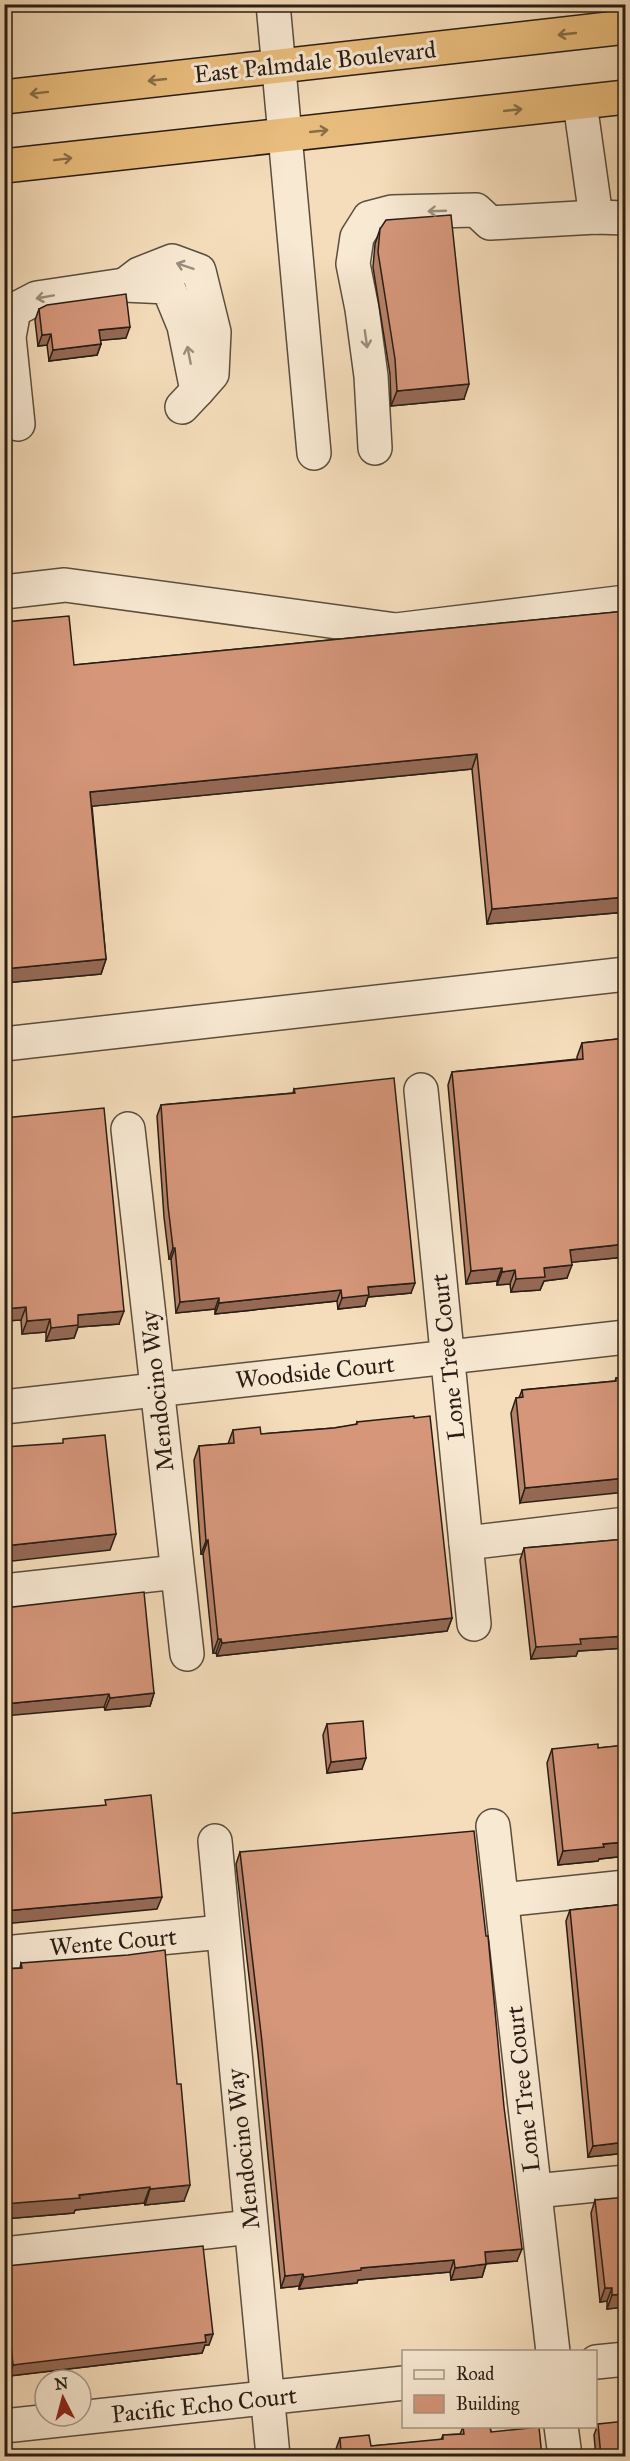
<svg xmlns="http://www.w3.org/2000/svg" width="630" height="2461" viewBox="0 0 630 2461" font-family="'IM FELL Great Primer',serif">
<rect width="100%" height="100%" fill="#f5ddbb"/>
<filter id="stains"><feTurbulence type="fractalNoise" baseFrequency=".00333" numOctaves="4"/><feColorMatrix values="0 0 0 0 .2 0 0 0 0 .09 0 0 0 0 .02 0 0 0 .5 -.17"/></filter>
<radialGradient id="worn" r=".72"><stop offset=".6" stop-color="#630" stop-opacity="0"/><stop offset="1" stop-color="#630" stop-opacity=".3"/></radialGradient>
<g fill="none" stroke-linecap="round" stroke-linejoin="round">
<g stroke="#5b4d3e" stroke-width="36">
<g id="minor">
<polyline points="273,4 314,453"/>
<polyline points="623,4 625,27"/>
<polyline points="580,103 596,217"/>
<polyline points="126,284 139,274 172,261 199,271 214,332 212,374 197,391"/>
<polyline points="18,424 9,337 14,310 37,298 124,285 168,287 184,326 197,391 182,407"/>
<polyline points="375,448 371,376 362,309 353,264 357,237 369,218 392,212 476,210 490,223 596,217 626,218"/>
<polyline points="4,592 65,585 396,630 626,602"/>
<polyline points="4,1044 626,974"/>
<polyline points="421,1090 474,1624"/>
<polyline points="128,1129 187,1654"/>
<polyline points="4,1407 626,1337"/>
<polyline points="466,1543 626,1524"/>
<polyline points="4,1591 177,1572"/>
<polyline points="493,1826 553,2352"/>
<polyline points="215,1841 273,2456"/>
<polyline points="502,1900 626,1887"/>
<polyline points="4,1953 222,1932"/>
<polyline points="535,2191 626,2182"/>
<polyline points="4,2254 251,2227"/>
<polyline points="596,2362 626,2359"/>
<polyline points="4,2426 404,2383"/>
<polyline points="561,2426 565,2456"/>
</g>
</g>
<g stroke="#281d14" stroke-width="36">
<g id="highway">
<polyline points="4,97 626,27"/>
<polyline points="4,166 626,97"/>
</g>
</g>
<use href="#minor" stroke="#f8e9d3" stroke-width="33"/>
<use href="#highway" stroke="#eabe7e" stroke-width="33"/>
</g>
<g fill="#b78169" stroke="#281d14" stroke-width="1.5">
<polygon points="380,229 464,399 391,406 390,374 373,267 375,244"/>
<polygon points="39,309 126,338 100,340 101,344 97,355 49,361 47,345 38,346 35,320"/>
<polygon points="626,611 626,912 487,924 472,769 92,806 106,959 101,974 4,983 4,622 74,665"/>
<polygon points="626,1038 626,1257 571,1262 567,1278 544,1281 540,1290 511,1292 510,1284 497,1285 497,1281 466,1284 448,1085 452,1072 577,1059 577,1057 582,1043"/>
<polygon points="294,1089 411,1293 368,1297 365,1306 338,1309 337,1301 215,1314 215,1309 176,1313 171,1259 169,1259 164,1217 157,1116 161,1105 293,1093"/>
<polygon points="4,1118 119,1324 78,1327 74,1338 46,1341 46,1332 22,1334 21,1320 4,1321"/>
<polygon points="626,1377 520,1503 511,1413 516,1398 519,1398 522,1390 615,1381 616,1378"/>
<polygon points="357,1422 452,1618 447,1631 217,1656 216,1653 213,1653 203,1554 201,1554 194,1460 199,1446 228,1444 233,1430 261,1434 334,1428 356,1425"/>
<polygon points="626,1539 626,1648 578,1651 576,1656 531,1659 520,1560 524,1548"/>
<polygon points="4,1608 154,1693 150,1706 105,1710 104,1707"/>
<polygon points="327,1724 362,1769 327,1773 323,1735"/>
<polygon points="626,1745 626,1856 599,1859 598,1861 558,1865 547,1763 552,1749 598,1748"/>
<polygon points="240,1852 517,2261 486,2264 482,2277 451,2280 450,2272 358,2280 357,2283 299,2289 299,2286 281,2288 258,2054 236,1864"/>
<polygon points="626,1904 626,2153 588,2157 566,1921 570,1910"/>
<polygon points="21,1963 184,2201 145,2205 144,2203 75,2210 74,2213 4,2219 4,1969 20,1968"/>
<polygon points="595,2200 626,2307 607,2309 607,2301 600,2302 591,2213"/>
<polygon points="7,2266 209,2345 205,2345 202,2353 9,2376 4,2331 4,2313 6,2308 4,2291 4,2274"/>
<polygon points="598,2424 626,2457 596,2457 594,2435"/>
<polygon points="463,2427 490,2427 491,2432 542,2457 336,2453 336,2449 340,2438 371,2446 441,2440 443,2435 460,2434"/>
</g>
<g fill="#956955" stroke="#281d14" stroke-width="1.5">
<polygon points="130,327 126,338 95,341 99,330"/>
<polygon points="51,334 47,345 38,346 42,335"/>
<polygon points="101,344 97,355 49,361 53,350"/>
<polygon points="469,384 464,399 391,406 397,391"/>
<polygon points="477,754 472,769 85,807 90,792"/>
<polygon points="626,897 626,912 487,924 492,909"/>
<polygon points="106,959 101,974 4,983 4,969"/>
<polygon points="626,1244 625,1257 565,1263 570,1250"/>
<polygon points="173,1248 175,1248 171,1259 169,1259"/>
<polygon points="572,1265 567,1278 544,1281 540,1290 511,1292 516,1279 544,1268"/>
<polygon points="502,1268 497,1281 466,1284 471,1271"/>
<polygon points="515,1270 510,1284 497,1285 502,1272"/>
<polygon points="415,1283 411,1293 368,1297 365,1306 338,1309 342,1298 368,1287"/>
<polygon points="341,1290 337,1301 215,1314 219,1303"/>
<polygon points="219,1298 215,1309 176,1313 180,1302"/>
<polygon points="26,1307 21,1320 4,1321 4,1309"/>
<polygon points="124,1311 119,1324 78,1327 74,1338 46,1341 51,1328 78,1315"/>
<polygon points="50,1319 46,1332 22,1334 27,1321"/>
<polygon points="626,1478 626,1492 520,1503 525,1488"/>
<polygon points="116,1534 110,1550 4,1562 4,1546"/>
<polygon points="208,1540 203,1554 201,1554 206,1541"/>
<polygon points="452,1618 447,1631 217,1656 222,1643"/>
<polygon points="626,1636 626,1648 578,1651 576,1656 531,1659 536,1647 580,1639"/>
<polygon points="218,1639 221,1639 216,1653 213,1653"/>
<polygon points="154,1693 150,1706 105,1710 110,1698"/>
<polygon points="109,1694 104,1707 4,1716 4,1704"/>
<polygon points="366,1758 362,1769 327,1773 331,1762"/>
<polygon points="626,1842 626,1856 599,1859 598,1861 558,1865 563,1851 603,1844"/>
<polygon points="162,1897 157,1909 4,1924 4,1911"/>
<polygon points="626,2142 626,2153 588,2157 593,2146"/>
<polygon points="190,2185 184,2201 145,2205 150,2189"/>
<polygon points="150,2187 144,2203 75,2210 74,2213 4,2219 4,2204"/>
<polygon points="522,2249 517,2261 481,2264 485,2252"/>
<polygon points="454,2260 450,2272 358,2280 357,2283 299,2289 304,2277 361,2268"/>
<polygon points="486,2264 482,2277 451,2280 455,2268"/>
<polygon points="303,2274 299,2286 281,2288 285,2276"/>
<polygon points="605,2288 612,2288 607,2301 600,2302"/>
<polygon points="626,2294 626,2307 607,2309 612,2295"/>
<polygon points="213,2334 209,2345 205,2345 202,2353 9,2376 13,2365"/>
</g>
<g fill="#d5967a" stroke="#281d14" stroke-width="1.5">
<polygon points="451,215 469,384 397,391 395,359 378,252 380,229 386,220"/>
<polygon points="126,294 130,327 99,330 101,344 53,350 51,334 42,335 39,309 47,305"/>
<polygon points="626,611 626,897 492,909 477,754 90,792 106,959 4,969 4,622 69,616 74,665"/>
<polygon points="626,1038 626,1244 570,1250 572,1265 544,1268 545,1277 516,1279 515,1270 502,1272 502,1268 471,1271 452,1072 583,1059 582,1043"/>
<polygon points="394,1078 415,1283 368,1287 369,1295 342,1298 341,1290 219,1303 219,1298 180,1302 175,1248 173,1248 168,1206 161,1105 295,1093 294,1089"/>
<polygon points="104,1108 124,1311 78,1315 78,1325 51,1328 50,1319 27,1321 26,1307 4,1309 4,1118"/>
<polygon points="626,1377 626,1478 525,1488 516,1398 523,1397 522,1390 616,1381 616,1378"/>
<polygon points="414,1416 414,1418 430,1416 452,1618 222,1643 221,1639 218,1639 208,1540 206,1541 199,1446 234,1443 233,1430 260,1427 261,1434 334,1428 357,1424 357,1422"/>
<polygon points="105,1435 116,1534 4,1546 4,1447 63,1443 63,1439"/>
<polygon points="626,1539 626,1636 580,1639 581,1644 536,1647 524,1548"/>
<polygon points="144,1592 154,1693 110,1698 109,1694 4,1704 4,1608"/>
<polygon points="363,1721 366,1758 331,1762 327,1724"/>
<polygon points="598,1744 598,1748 626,1745 626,1842 603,1844 604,1847 563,1851 552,1749"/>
<polygon points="151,1795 162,1897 4,1911 4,1814 106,1805 105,1800"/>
<polygon points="474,1831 486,1936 488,1936 504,2107 522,2249 485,2252 486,2264 455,2268 454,2260 361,2268 361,2270 304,2277 303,2274 285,2276 262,2042 240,1852"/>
<polygon points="626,1904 626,2142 593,2146 570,1910"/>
<polygon points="165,1950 177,2084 181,2084 190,2185 150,2189 150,2187 79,2195 80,2198 4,2204 4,1969 22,1968 21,1963 128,1955"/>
<polygon points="626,2197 626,2294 612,2295 612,2288 605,2288 595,2200"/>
<polygon points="203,2246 213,2334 205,2335 206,2342 13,2365 7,2305 11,2305 7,2266"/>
<polygon points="626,2421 626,2457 601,2457 598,2424"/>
<polygon points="463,2427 490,2427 491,2432 539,2427 542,2457 307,2457 341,2452 340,2438 369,2435 371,2446 443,2439 443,2435 464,2434"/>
<polygon points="200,2453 200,2457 171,2457 171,2456"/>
</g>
<defs><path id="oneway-shaft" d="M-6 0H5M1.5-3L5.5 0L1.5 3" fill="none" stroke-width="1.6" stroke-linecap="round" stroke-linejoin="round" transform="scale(1.5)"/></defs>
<g stroke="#896e49">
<use href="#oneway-shaft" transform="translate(567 34) rotate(174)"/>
<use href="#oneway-shaft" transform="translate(157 80) rotate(174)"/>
<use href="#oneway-shaft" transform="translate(39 93) rotate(173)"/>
<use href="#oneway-shaft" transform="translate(513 110) rotate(-6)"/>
<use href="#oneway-shaft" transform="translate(319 131) rotate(-6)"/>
<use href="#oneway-shaft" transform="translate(63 159) rotate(-7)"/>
</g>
<g stroke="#9a8d7d">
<use href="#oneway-shaft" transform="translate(437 211) rotate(178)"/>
<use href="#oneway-shaft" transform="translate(185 266) rotate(-161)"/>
<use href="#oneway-shaft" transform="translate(45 297) rotate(170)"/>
<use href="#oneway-shaft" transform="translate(366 339) rotate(82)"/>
<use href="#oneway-shaft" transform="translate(189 355) rotate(-101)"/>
</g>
<g text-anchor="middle" stroke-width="6" stroke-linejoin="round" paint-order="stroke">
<g font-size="24" fill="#281d14" stroke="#f8e9d3">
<text transform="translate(315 62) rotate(-6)" y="8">East Palmdale Boulevard</text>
<text transform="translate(448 1357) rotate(-96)" y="8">Lone Tree Court</text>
<text transform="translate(315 1372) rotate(-6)" y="8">Woodside Court</text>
<text transform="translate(157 1391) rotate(-96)" y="8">Mendocino Way</text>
<text transform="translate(113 1942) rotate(-5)" y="8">Wente Court</text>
<text transform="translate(523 2089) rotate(-96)" y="8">Lone Tree Court</text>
<text transform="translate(243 2149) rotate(-96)" y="8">Mendocino Way</text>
<text transform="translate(204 2405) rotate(-6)" y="8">Pacific Echo Court</text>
</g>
</g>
<rect width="630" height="2461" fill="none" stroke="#f5ddbb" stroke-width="24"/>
<rect x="6" y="6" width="618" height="2449" fill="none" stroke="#281d14" stroke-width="3"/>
<rect x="12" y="12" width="606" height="2437" fill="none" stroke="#281d14" stroke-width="1.5"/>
<rect x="402" y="2350" width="195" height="78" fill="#f8e9d3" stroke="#a59787" stroke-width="1.5"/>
<rect x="414" y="2370" width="30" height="9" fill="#f8e9d3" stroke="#a59787" stroke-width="1.5"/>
<text x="456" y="2380" font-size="18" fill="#281d14">Road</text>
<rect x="414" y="2395" width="30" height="18" fill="#d5967a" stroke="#a59787" stroke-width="1.5"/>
<text x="456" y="2410" font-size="18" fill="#281d14">Building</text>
<g transform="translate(63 2398) rotate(354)"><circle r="28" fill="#f8e9d3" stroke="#a59787" stroke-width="1.5"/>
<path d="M0-4.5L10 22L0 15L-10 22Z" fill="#8f2418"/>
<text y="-9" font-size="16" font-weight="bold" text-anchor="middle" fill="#281d14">N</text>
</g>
<rect width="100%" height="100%" filter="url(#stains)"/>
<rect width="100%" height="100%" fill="url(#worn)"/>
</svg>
